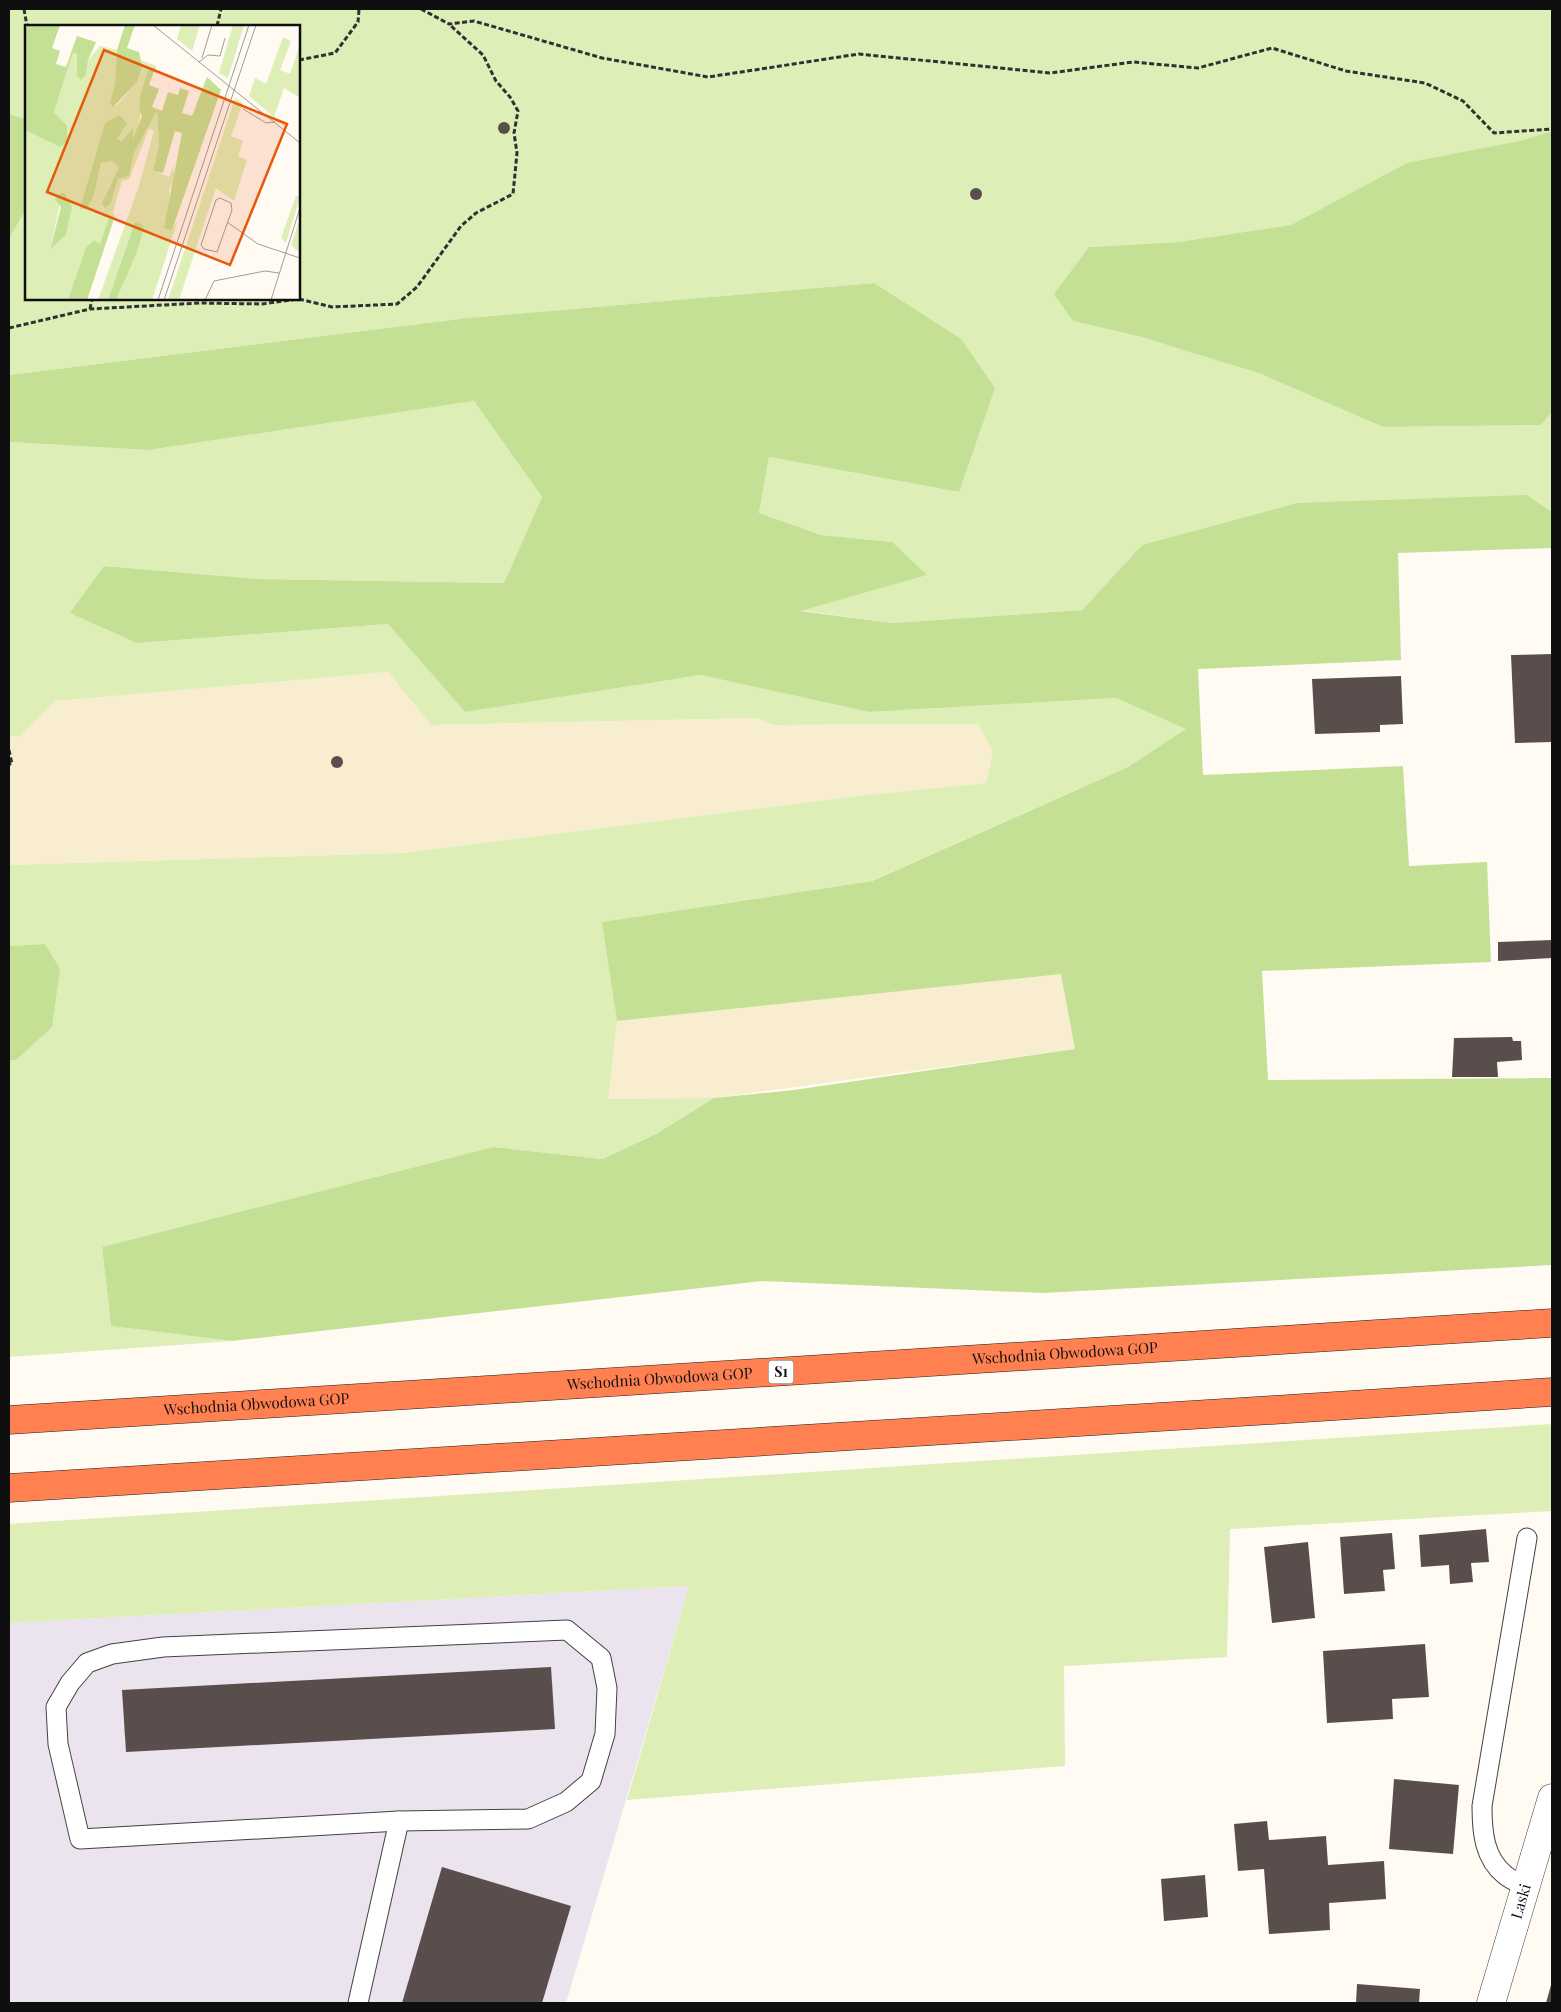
<svg xmlns="http://www.w3.org/2000/svg" width="1561" height="2012" viewBox="0 0 1561 2012" font-family="'Playfair Display',serif">
<rect width="100%" height="100%" fill="#fffaf2"/>
<polygon fill="#ebe3ee" points="689,1586 566,2003 9,2003 9,1623"/>
<g fill="#f8edcf">
<polygon points="388,672 431,725 756,718 772,725 978,724 993,752 986,783 857,796 403,853 9,865 9,736 19,737 56,701"/>
<polygon points="1062,973 1075,1049 714,1098 607,1099 617,1021"/>
</g>
<g fill="#ddeeb7">
<polygon points="9,9 1552,9 1552,131 1519,141 1407,164 1291,225 1178,242 1089,247 1073,321 1141,337 1261,374 1383,427 1541,425 1552,412 1552,512 1527,495 1142,545 1082,610 892,623 798,610 892,542 821,535 759,513 769,457 958,492 874,283 468,318 9,375 9,239 26,209 26,299 299,299 299,26 26,26 26,119 9,114"/>
<polygon points="474,401 542,497 504,583 258,579 104,566 137,643 388,624 465,712 701,675 869,712 1116,698 1187,729 1128,767 871,881 603,922 617,1021 608,1099 714,1098 656,1134 601,1159 493,1147 102,1247 111,1326 232,1341 9,1357 9,1060 16,1060 45,944 9,946 9,865 403,853 857,796 986,783 993,752 978,724 772,725 756,718 431,725 388,672 56,701 19,737 9,736 9,442 149,450"/>
<polygon points="1552,1424 1552,1511 1230,1529 1227,1657 1064,1666 1065,1766 627,1800 689,1586 9,1623 9,1524"/>
</g>
<g fill="#c4e095">
<polygon points="9,114 26,119 26,209 9,239"/>
<polygon points="1552,131 1552,412 1541,425 1383,427 1261,374 1141,337 1073,321 1054,294 1089,247 1178,242 1291,225 1407,163 1519,141"/>
<polygon points="874,283 961,339 995,388 959,492 769,457 759,513 821,535 892,542 927,575 800,611 892,623 1082,610 1142,545 1298,503 1527,495 1552,512 1552,548 1398,553 1401,660 1198,669 1203,775 1403,766 1409,866 1487,862 1491,962 1262,971 1268,1080 1552,1078 1552,1265 1043,1293 762,1281 232,1341 111,1326 102,1247 493,1147 602,1159 656,1134 714,1098 794,1090 1075,1049 1061,974 617,1021 602,922 872,881 1128,767 1186,729 1116,698 869,712 701,675 465,712 388,624 137,643 70,613 104,566 258,579 504,583 542,497 474,401 149,450 9,442 9,375 468,318"/>
<polygon points="45,944 60,969 52,1027 16,1060 9,1060 9,946"/>
</g>
<g fill="#594e4b">
<circle cx="504" cy="128" r="6"/>
<circle cx="976" cy="194" r="6"/>
<polygon points="1552,654 1552,742 1515,743 1511,655"/>
<polygon points="1401,676 1403,724 1380,725 1380,732 1315,734 1312,679"/>
<circle cx="337" cy="762" r="6"/>
<polygon points="1552,940 1552,958 1498,961 1498,942"/>
<polygon points="1512,1037 1513,1041 1521,1041 1522,1060 1497,1062 1498,1077 1452,1077 1454,1038"/>
<polygon points="1486,1529 1489,1562 1471,1563 1473,1582 1450,1584 1449,1565 1421,1567 1419,1535"/>
<polygon points="1392,1533 1395,1569 1383,1570 1385,1591 1344,1594 1340,1537"/>
<polygon points="1308,1542 1315,1618 1272,1623 1264,1547"/>
<polygon points="1425,1644 1429,1697 1392,1699 1393,1719 1327,1723 1323,1651"/>
<polygon points="551,1667 555,1729 126,1752 122,1690"/>
<polygon points="1394,1779 1459,1785 1453,1854 1389,1849"/>
<polygon points="1267,1821 1269,1840 1326,1836 1328,1865 1384,1861 1386,1899 1329,1903 1330,1930 1269,1934 1264,1869 1238,1871 1234,1824"/>
<polygon points="442,1867 571,1906 542,2003 402,2003"/>
<polygon points="1205,1875 1208,1917 1164,1921 1161,1879"/>
<polygon points="1357,1984 1420,1989 1419,2003 1356,2003"/>
<polygon points="1551,1985 1552,1985 1552,2003 1546,2003"/>
</g>
<g fill="none" stroke-linecap="round" stroke-linejoin="round">
<g stroke="#424242" stroke-width="21">
<g id="service">
<polygon points="567,1630 601,1658 607,1688 605,1734 591,1781 566,1802 528,1819 399,1821 80,1839 58,1744 56,1707 70,1683 87,1663 112,1654 163,1647"/>
<path d="M 1526,1886 C 1519,1883 1511,1880 1505,1875 C 1484,1858 1482,1832 1482,1806 L 1527,1538"/>
<polyline points="358,2003 399,1821"/>
</g>
</g>
<g stroke="#424242" stroke-width="29">
<g id="minor">
<path id="s1" d="M 1491,2003 L 1552,1798"/>
</g>
</g>
<g stroke="#202020" stroke-width="29">
<g id="motorway">
<path id="s2" d="M 9,1420 L 1552,1323"/>
<polyline points="9,1488 1273,1410 1552,1392"/>
</g>
</g>
<g stroke="#313131" stroke-width="3" stroke-dasharray="5 2.5" stroke-linecap="butt">
<polyline points="24,9 27,26"/>
<polyline points="421,9 449,24 474,21 602,58 708,77 859,54 1050,73 1133,62 1198,68 1272,48 1346,71 1425,83 1463,101 1494,133 1552,129"/>
<polyline points="217,26 221,9"/>
<polyline points="299,60 335,53 358,22 359,9"/>
<polyline points="299,299 332,307 397,304 417,287 461,226 476,213 513,194 517,153 514,133 518,111 510,97 496,81 483,55 450,25"/>
<polyline points="90,309 92,299"/>
<polyline points="9,328 90,309 200,303 262,304 298,299"/>
<polyline points="9,750 12,764 9,764"/>
</g>
<use href="#service" stroke="#fff" stroke-width="19"/>
<use href="#minor" stroke="#fff" stroke-width="28"/>
<use href="#motorway" stroke="#ff8050" stroke-width="28"/>
</g>
<g text-anchor="middle" stroke-width="5" stroke-linejoin="round" paint-order="stroke">
<rect fill="#fff" stroke="#575757" stroke-width="1" x="768.5" y="1360.5" width="25" height="23" rx="4"/>
<g font-size="14" font-weight="bold" fill="#0f0f0f">
<text x="781" y="1377">S1</text>
</g>
<g font-size="15" fill="#0f0f0f" stroke="#fff">
<text dy="5" stroke="none"><textPath href="#s2" startOffset="1058">Wschodnia Obwodowa GOP</textPath></text>
<text dy="5" stroke="none"><textPath href="#s2" startOffset="652">Wschodnia Obwodowa GOP</textPath></text>
<text dy="5" stroke="none"><textPath href="#s2" startOffset="248">Wschodnia Obwodowa GOP</textPath></text>
<text dy="5" stroke="none"><textPath href="#s1" startOffset="106">Laski</textPath></text>
</g>
</g>
<g transform="translate(25 25)">
<rect width="275" height="275" fill="#fffaf2"/>
<path d="M 156,0 L 175,0 L 167,26 L 152,14 ZM 208,0 L 219,0 L 203,53 L 194,48 ZM 258,12 L 266,16 L 255,45 L 265,49 L 275,20 L 275,73 L 259,63 L 249,92 L 224,71 L 230,53 L 241,59 ZM 75,21 L 92,25 L 90,58 L 85,77 L 91,81 L 112,57 L 113,34 L 131,41 L 123,46 L 112,108 L 107,117 L 108,104 L 97,117 L 92,114 L 94,91 L 55,184 L 62,184 L 69,170 L 76,138 L 87,136 L 94,142 L 77,178 L 86,178 L 93,154 L 104,150 L 109,128 L 132,86 L 134,120 L 128,146 L 144,152 L 148,142 L 150,155 L 144,164 L 147,205 L 153,195 L 127,275 L 91,275 L 110,232 L 110,197 L 83,275 L 73,275 L 114,161 L 129,106 L 124,104 L 104,154 L 97,156 L 88,187 L 90,192 L 84,193 L 75,220 L 43,275 L 0,275 L 0,105 L 19,112 L 27,119 L 42,102 L 29,87 L 48,28 L 53,28 L 52,51 L 61,50 L 63,35 ZM 35,178 L 45,192 L 41,210 L 25,225 ZM 210,73 L 218,78 L 206,111 L 218,116 L 213,131 L 222,135 L 209,176 L 191,163 L 154,275 L 143,275 ZM 271,171 L 275,172 L 261,218 L 256,213 ZM 275,193 L 275,228 L 266,220 Z" fill="#ddeeb7" fill-rule="evenodd"/>
<path d="M 3,0 L 35,0 L 27,23 L 35,26 L 31,39 L 41,42 L 52,11 L 71,17 L 63,35 L 61,50 L 56,55 L 52,51 L 52,28 L 48,28 L 42,46 L 29,87 L 42,101 L 42,116 L 35,122 L 0,105 L 0,7 ZM 100,0 L 110,0 L 102,23 L 114,27 L 117,42 L 112,57 L 88,82 L 85,77 L 90,58 L 92,25 ZM 131,41 L 124,60 L 134,64 L 127,82 L 137,86 L 143,67 L 153,70 L 155,63 L 164,66 L 157,88 L 167,91 L 182,52 L 196,65 L 147,205 L 139,203 L 157,108 L 150,106 L 138,148 L 128,146 L 134,120 L 132,86 L 109,128 L 104,151 L 93,154 L 86,178 L 80,183 L 77,178 L 94,142 L 87,136 L 76,138 L 69,170 L 62,184 L 55,184 L 80,98 L 94,90 L 102,98 L 92,114 L 97,116 L 108,103 L 108,115 L 117,91 L 114,83 L 116,67 L 123,46 ZM 39,168 L 47,182 L 41,210 L 25,225 L 36,182 L 30,174 L 34,169 ZM 84,193 L 89,194 L 62,275 L 43,275 L 61,223 L 69,215 L 75,219 ZM 110,197 L 117,200 L 119,204 L 110,232 L 91,275 L 83,275 Z" fill="#c4e095"/>
<path fill="none" stroke="#9f9c97" stroke-width="1" d="M 128,0 L 275,118M 177,33 L 187,0M 174,37 L 183,30 L 195,31 L 200,13M 218,84 L 241,98 L 250,97M 195,173 L 206,178 L 207,185 L 192,227 L 179,224 L 176,220 L 191,175 ZM 202,197 L 233,219 L 275,233M 133,275 L 224,0M 139,275 L 231,0M 180,275 L 189,256 L 240,246 L 254,248M 246,275 L 275,183"/>
<path fill="#e8590c" fill-opacity="0.15" stroke="#e8590c" stroke-width="2.5" d="M 79,25 L 262,99 L 205,240 L 22,167 Z"/>
<rect width="275" height="275" fill="none" stroke="#0f0f0f" stroke-width="2.5"/>
</g>
<rect width="1561" height="2012" fill="none" stroke="#0f0f0f" stroke-width="20"/>
</svg>
